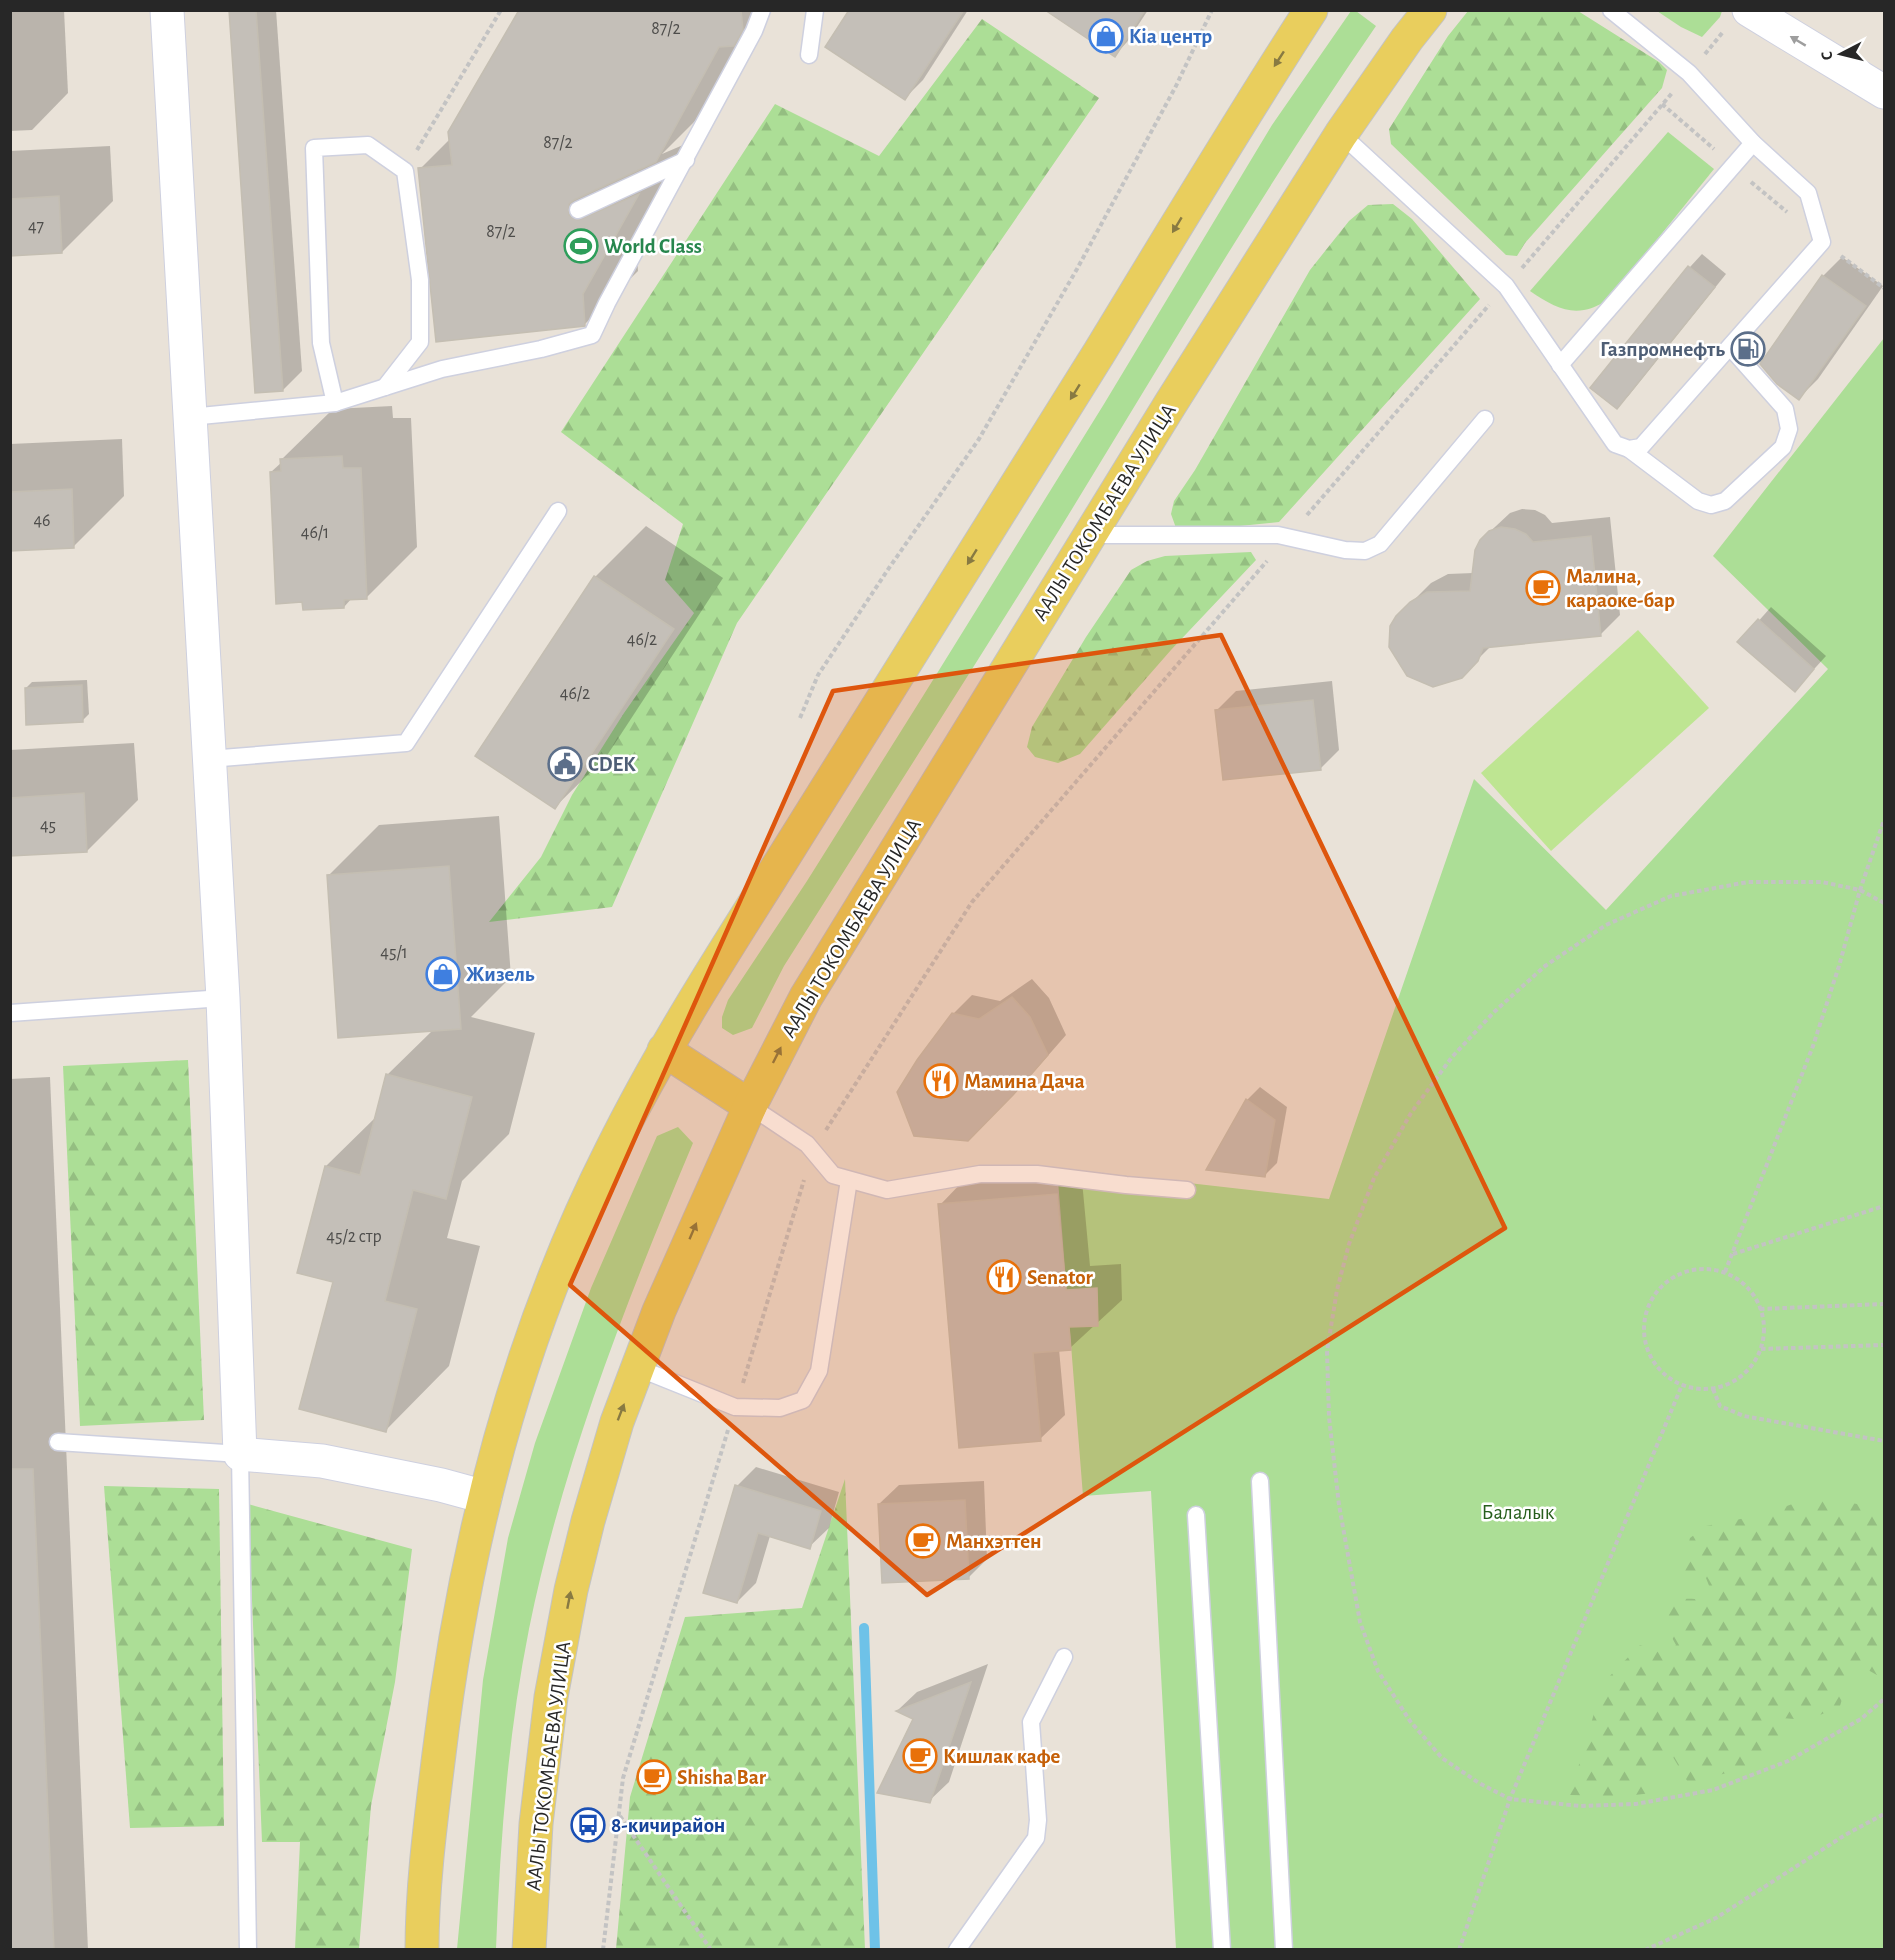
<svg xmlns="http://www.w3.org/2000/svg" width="1895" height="1960" viewBox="0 0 1895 1960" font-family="'Alegreya Sans',sans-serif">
<defs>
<pattern id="forest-firs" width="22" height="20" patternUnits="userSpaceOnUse" patternTransform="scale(1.5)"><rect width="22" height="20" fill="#acde96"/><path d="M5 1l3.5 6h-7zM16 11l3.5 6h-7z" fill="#94be81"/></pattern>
</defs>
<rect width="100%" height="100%" fill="#e9e2d8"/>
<g fill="#acde96">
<path d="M 1351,11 L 1356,11 L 1376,26 C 1264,188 1164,359 1061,527 C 970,674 876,820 784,966 L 752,1028 L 733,1035 L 722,1028 L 722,1017 L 728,1000 L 807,881 L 923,696 L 1104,404 L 1272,125 Z"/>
<polygon points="1657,11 1722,11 1720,17 1702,37 1681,27"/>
<path d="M 1668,132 L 1714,169 L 1609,299 C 1578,320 1558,310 1530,291 Z"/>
<polygon points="1884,338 1884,1949 1176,1949 1151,1491 1083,1496 1057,1168 1329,1199 1474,779 1606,910 1828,669 1713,556"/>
<path d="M 678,1127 L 693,1143 C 627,1300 563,1461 529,1629 C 508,1734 500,1842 496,1949 L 457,1949 L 483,1680 L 508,1538 L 535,1443 L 591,1288 L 657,1136 Z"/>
</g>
<g fill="url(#forest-firs)">
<polygon points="1468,11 1578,11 1659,62 1667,70 1662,88 1525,243 1517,256 1506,255 1391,144 1389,129 1448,36"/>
<polygon points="982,19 1099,98 737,623 612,907 489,922 541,857 572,795 624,713 694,613 665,580 683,524 561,432 775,104 879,156"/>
<polygon points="1393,204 1412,219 1480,299 1279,522 1200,530 1176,528 1171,514 1174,501 1195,470 1310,270 1349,221 1368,205"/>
<polygon points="1251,552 1256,560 1171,650 1080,754 1058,763 1035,757 1027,747 1032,727 1086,637 1131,570 1147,561 1165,556"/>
<polygon points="188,1060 204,1420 80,1426 63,1066"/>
<polygon points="845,1479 865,1949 616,1949 630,1797 685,1617 802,1608"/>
<polygon points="104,1486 219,1489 224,1826 130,1828"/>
<path d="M 1814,1496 L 1884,1509 L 1884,1675 L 1882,1678 L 1856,1663 L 1848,1679 L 1840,1706 L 1809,1720 L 1781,1718 L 1778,1750 L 1743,1768 L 1689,1784 L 1673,1757 L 1652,1761 L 1652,1793 L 1617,1797 L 1570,1795 L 1603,1683 L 1640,1645 L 1667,1655 L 1676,1645 L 1663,1621 C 1676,1601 1676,1596 1702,1600 L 1710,1588 L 1706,1578 L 1692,1575 L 1674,1575 L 1671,1561 L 1685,1556 L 1690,1538 L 1706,1526 L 1765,1514 Z"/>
<polygon points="248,1504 412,1549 395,1682 371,1806 359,1949 295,1949 300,1842 262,1842"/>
</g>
<polygon fill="#bee592" points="1638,630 1709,708 1551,851 1481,773"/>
<g fill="#0003">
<polygon points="10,10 64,10 68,93 32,130 10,131"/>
<polygon points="230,10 276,10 302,371 283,390"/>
<polygon points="520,10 767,10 709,107 662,154 690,142 636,239 638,271 584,325 420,169 451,138"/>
<polygon points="851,10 968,10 923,80 905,98"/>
<polygon points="1050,10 1148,10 1127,42 1115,55"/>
<polygon points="110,146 113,201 62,252 10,254 10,151"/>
<polygon points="1702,254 1726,274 1629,395 1617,407 1592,388 1690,267"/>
<polygon points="1842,257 1883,286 1818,379 1799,398 1823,276"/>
<polygon points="392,406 393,418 411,418 417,547 366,598 352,598 344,607 271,472 282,462 282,459 333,409"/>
<polygon points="122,439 124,496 74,546 10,549 10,444"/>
<polygon points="1522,509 1535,510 1545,515 1552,523 1610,517 1620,615 1601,634 1491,646 1461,676 1397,617 1431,583 1448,574 1473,573 1481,540 1510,513"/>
<polygon points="646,526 723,578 606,757 555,807 595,577"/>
<polygon points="1771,607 1826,656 1795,690 1740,642"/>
<polygon points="87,680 89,714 83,720 26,688 32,682"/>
<polygon points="1332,681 1339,750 1320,769 1217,710 1236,691"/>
<polygon points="134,743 138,800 87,851 10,855 10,750"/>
<polygon points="499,816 511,977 471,1017 535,1033 509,1134 462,1181 447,1238 480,1246 449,1366 386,1430 334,1281 326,1166 377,1116 387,1075 433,1030 328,876 379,825"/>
<polygon points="1032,979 1049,998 1066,1035 1032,1074 967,1139 953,1014 972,995 1000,1001"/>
<polygon points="50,1077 88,1950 10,1950 10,1079"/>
<polygon points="1260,1087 1287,1107 1277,1163 1265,1175 1208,1168 1247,1100"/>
<polygon points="1081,1170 1090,1266 1121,1264 1122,1300 1070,1348 1059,1349 1065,1415 1040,1439 940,1205 964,1180"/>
<polygon points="756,1467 839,1492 829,1528 809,1547 770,1536 756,1583 737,1602 737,1486"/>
<polygon points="984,1481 987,1559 968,1578 879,1504 899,1485"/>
<polygon points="988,1664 949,1782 929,1801 915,1719 898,1710 917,1692"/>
</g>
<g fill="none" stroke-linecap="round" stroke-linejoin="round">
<polyline stroke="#6ec2e8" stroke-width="10" points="864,1628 875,1950"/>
</g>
<g fill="#c4bfb8" stroke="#c4beb2" stroke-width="1.5">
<polygon points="229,10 256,10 283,391 255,393"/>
<polygon points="519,10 741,10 743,30 734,46 719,47 656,162 574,200 569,204 569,215 578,220 639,194 583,294 585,326 436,342 418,168 452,165 448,132"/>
<polygon points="849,10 964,10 905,100 825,47"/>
<polygon points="1045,10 1145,10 1115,57"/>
<polygon points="59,196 62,253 10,256 10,199"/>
<polygon points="1688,266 1715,287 1617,409 1590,388"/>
<polygon points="1822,275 1866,306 1799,400 1777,384 1760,364"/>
<polygon points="342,456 343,468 361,468 367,599 344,600 344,608 303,610 302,602 276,604 270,472 281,471 280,459"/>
<polygon points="72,489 74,548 10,551 10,492"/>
<polygon points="1501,527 1515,529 1526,534 1533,542 1591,536 1601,636 1483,648 1478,661 1462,678 1433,687 1407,676 1389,647 1390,626 1396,616 1410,602 1427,592 1470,591 1475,550 1480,540 1489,531"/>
<polygon points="594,576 674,629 555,809 475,756"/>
<polygon points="1758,619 1814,669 1795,692 1737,642"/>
<polygon points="82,685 83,722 26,725 25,688"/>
<polygon points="1313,700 1321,770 1223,780 1215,710"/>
<polygon points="84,793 87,852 10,856 10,798"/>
<polygon points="449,866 461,1029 338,1038 327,875"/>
<polygon points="1012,997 1030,1017 1048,1055 1013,1095 968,1141 914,1136 897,1092 917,1060 952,1013 979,1019"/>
<polygon points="386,1074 472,1097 446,1199 413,1190 385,1301 417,1309 386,1432 299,1409 333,1282 297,1273 325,1166 360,1175"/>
<polygon points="1246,1099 1275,1120 1265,1177 1206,1170"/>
<polygon points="1057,1194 1066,1290 1097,1288 1098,1326 1069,1327 1071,1350 1033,1353 1041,1441 959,1448 938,1204"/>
<polygon points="10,1469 33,1469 54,1950 10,1950"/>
<polygon points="735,1485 821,1511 810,1549 758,1533 737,1603 703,1593"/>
<polygon points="965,1500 969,1579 882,1583 878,1504"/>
<polygon points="971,1682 930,1803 877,1793 913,1719 896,1711"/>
</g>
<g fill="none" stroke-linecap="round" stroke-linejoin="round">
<g stroke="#ced0df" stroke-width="19">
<g id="service">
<polyline points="809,55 815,10"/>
<polyline points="1341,134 1506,286 1615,444 1629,449 1641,447 1822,242 1808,193 1753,143 1689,73 1611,10"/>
<polyline points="578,210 686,160"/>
<polyline points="1560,365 1753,143"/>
<polyline points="335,403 321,343 314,148 368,145 405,171 420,280 420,342 385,387"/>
<polyline points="190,417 335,403 442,369 541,349 592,335 607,303 754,31 762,10"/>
<polyline points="1629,449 1698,501 1711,505 1725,501 1783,447 1789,429 1785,409 1730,347"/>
<polyline points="1090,535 1278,535 1345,550 1365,551 1380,544 1485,419"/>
<polyline points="209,759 406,743 558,511"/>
<polyline points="10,1013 223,998"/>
<polyline points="750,1106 807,1144 833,1175 887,1190 980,1174 1037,1174 1126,1185 1187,1190"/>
<polyline points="638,1368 735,1407 780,1408 803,1400 819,1371 849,1180"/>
<polyline points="58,1442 240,1454 248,1950"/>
<polyline points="1260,1481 1284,1950"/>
<polyline points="1196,1515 1222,1950"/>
<polyline points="957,1950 1036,1838 1038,1820 1031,1722 1064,1657"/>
</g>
</g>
<g stroke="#ced0df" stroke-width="35">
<polyline id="minor" points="167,10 223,998 240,1454 322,1461 441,1485 485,1497"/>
</g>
<g stroke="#ced0df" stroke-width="35">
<polyline id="tertiary" points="1749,10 1884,92"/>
</g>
<g stroke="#c3c3c3" stroke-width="35">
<g id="primary">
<polyline points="664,1050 750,1106"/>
<path d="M 422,1950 C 422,1885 431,1819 439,1754 C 464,1546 516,1339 611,1151 C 661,1050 722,955 782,860 C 832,780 882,700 932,620 C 988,531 1044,442 1099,353 C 1169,238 1238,123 1311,10"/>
<polyline points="529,1950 536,1824 551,1697 571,1590 588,1521 617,1422 659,1311 750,1106 806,997 1171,403 1341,134 1407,39 1430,10"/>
</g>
</g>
<g stroke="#c3c3c3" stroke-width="4" stroke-dasharray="4.5 3" stroke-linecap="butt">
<polyline points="1705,54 1723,32"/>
<polyline points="1662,104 1714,149"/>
<polyline points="417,150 501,10"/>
<polyline points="1751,182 1787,212"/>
<polyline points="1841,256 1884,288"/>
<polyline points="1522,268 1673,92"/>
<polyline points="1307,515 1489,305"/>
<polyline points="800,718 818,675 889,568 979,439 1077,269 1176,86 1212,10"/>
<polyline points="1884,903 1860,890 1822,882 1748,882 1671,896 1606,925 1545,966 1494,1012 1452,1057 1411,1113 1374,1178 1349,1244 1337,1290 1327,1351 1329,1417 1339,1505 1360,1622 1378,1671 1410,1721 1442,1758 1479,1783 1510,1799 1580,1806 1636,1804 1713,1790 1788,1761 1861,1719 1884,1699"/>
<polyline points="826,1130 972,902 1267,561"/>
<polyline points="1733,1254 1884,1206"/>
<circle cx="1704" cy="1329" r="60"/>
<polyline points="1725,1272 1813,1046 1839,966 1860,890 1884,820"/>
<polyline points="1760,1309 1884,1304"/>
<polyline points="1761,1349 1884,1345"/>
<polyline points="743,1383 804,1180"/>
<polyline points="1713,1389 1720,1406 1744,1416 1884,1441"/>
<polyline points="620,1816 711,1950"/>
<polyline points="603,1950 623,1778 728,1430"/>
<polyline points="1459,1950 1510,1799 1682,1385"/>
<polyline points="1645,1950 1716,1918 1845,1835 1884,1814"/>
</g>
<use href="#service" stroke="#fff" stroke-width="16"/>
<use href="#minor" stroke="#fff" stroke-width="33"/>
<use href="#tertiary" stroke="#fff" stroke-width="33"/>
<use href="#primary" stroke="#e9ce5d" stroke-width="33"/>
</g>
<defs><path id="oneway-solid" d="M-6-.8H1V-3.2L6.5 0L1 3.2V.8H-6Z" transform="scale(1.5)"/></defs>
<use fill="#9e9e9e" href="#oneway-solid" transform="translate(1798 41) rotate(-149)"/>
<g fill="#887a42">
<use href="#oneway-solid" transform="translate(1279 59) rotate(123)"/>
<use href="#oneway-solid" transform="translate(1177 225) rotate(121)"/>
<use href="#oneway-solid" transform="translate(1075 392) rotate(122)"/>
<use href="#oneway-solid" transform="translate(972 557) rotate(122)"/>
<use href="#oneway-solid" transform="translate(777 1055) rotate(-63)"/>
<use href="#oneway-solid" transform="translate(693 1231) rotate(-67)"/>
<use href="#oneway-solid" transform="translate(621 1412) rotate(-69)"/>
<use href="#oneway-solid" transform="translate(569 1600) rotate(-79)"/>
</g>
<path fill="#de560d" fill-opacity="0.2" stroke="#de560d" stroke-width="4.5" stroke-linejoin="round" d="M 1221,635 L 1505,1228 L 927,1595 L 570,1285 L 833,691 Z"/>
<defs>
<g id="shop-ring" transform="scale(1.725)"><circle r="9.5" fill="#fff" stroke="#3f7fe0" stroke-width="1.5"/><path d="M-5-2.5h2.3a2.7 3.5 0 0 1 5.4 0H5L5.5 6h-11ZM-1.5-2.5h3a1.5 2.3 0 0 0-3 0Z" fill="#3f7fe0"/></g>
<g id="stadium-ring" transform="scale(1.725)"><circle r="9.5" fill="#fff" stroke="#2e9e5b" stroke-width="1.5"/><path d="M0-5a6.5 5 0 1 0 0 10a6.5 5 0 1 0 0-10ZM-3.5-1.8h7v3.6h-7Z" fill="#2e9e5b"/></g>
<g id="fuel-ring" transform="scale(1.725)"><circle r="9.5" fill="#fff" stroke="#5c6f8a" stroke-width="1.5"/><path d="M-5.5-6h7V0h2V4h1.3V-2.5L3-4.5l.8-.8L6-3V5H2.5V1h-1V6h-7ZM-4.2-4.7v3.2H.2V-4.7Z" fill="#5c6f8a"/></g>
<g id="cafe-ring" transform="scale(1.725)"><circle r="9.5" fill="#fff" stroke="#e8710a" stroke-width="1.5"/><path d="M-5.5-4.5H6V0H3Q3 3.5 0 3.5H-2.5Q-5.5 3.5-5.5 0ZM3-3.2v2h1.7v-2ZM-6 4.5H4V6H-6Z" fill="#e8710a"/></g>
<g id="civic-ring" transform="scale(1.725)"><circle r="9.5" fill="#fff" stroke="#5c6f8a" stroke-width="1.5"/><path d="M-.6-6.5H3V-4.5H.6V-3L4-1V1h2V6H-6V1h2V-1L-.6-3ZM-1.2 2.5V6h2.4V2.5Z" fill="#5c6f8a"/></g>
<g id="restaurant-ring" transform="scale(1.725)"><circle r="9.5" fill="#fff" stroke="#e8710a" stroke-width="1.5"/><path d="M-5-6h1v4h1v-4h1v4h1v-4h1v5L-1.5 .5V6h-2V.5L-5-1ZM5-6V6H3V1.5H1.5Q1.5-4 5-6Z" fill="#e8710a"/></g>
<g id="bus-ring" transform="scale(1.725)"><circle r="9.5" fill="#fff" stroke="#1a4fb4" stroke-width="1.5"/><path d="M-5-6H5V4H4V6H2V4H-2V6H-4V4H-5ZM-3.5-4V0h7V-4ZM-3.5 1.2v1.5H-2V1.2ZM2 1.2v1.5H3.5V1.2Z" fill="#1a4fb4"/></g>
</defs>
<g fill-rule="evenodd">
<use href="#shop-ring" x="1106" y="36"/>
<use href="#stadium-ring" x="581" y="246"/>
<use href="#fuel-ring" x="1748" y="349"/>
<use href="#cafe-ring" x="1543" y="588"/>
<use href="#civic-ring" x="565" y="764"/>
<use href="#shop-ring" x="443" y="974"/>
<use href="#restaurant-ring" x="941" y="1081"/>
<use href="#restaurant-ring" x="1004" y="1277"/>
<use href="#cafe-ring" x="923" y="1541"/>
<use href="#cafe-ring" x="920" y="1756"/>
<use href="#cafe-ring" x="654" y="1777"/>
<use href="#bus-ring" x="588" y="1825"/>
</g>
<g text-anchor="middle" stroke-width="5" stroke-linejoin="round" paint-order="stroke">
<g font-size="18" fill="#4e4d4b">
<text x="666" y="34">87/2</text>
<text x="558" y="148">87/2</text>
<text x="36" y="232">47</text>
<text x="501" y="237">87/2</text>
<text x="42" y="526">46</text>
<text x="315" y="538">46/1</text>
<text x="642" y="645">46/2</text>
<text x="575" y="699">46/2</text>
<text x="48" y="831">45</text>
<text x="394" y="958">45/1</text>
<text x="354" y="1242">45/2 стр</text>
</g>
<g font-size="21" font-weight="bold" fill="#366cbe" stroke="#fff" text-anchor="start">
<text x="1129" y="43">Kia центр</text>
<text x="466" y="981">Жизель</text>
</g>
<g font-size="21" font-weight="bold" fill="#27864d" stroke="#fff" text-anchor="start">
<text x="604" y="253">World Class</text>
</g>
<g font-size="21" font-weight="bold" fill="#4e5e75" stroke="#fff" text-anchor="end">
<text x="1725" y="356">Газпромнефть</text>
<text x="588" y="771" text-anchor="start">CDEK</text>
</g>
<g font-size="21" fill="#272727" stroke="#fff">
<text transform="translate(1104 512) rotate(-58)" y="7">ААЛЫ ТОКОМБАЕВА УЛИЦА</text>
<text transform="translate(851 928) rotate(-59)" y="7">ААЛЫ ТОКОМБАЕВА УЛИЦА</text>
<text transform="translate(548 1766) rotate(-83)" y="7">ААЛЫ ТОКОМБАЕВА УЛИЦА</text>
</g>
<g font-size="21" font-weight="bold" fill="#c56008" stroke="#fff" text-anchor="start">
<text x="1566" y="583">Малина,<tspan x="1566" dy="24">караоке-бар</tspan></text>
<text x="964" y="1088">Мамина Дача</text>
<text x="1027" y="1284">Senator</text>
<text x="946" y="1548">Манхэттен</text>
<text x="943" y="1763">Кишлак кафе</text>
<text x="677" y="1784">Shisha Bar</text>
</g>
<g font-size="21" fill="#275e1c" stroke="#fff">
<text x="1518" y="1519">Балалык</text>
</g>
<g font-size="21" font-weight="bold" fill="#164399" stroke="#fff" text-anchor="start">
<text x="611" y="1832">8-кичирайон</text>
</g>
</g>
<rect width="1895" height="1960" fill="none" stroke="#272727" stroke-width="24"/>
<g transform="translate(1841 54) rotate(263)" stroke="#ffffff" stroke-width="4.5" paint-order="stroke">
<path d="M0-4.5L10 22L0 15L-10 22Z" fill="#272727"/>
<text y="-9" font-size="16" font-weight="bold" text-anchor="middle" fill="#272727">С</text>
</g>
</svg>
